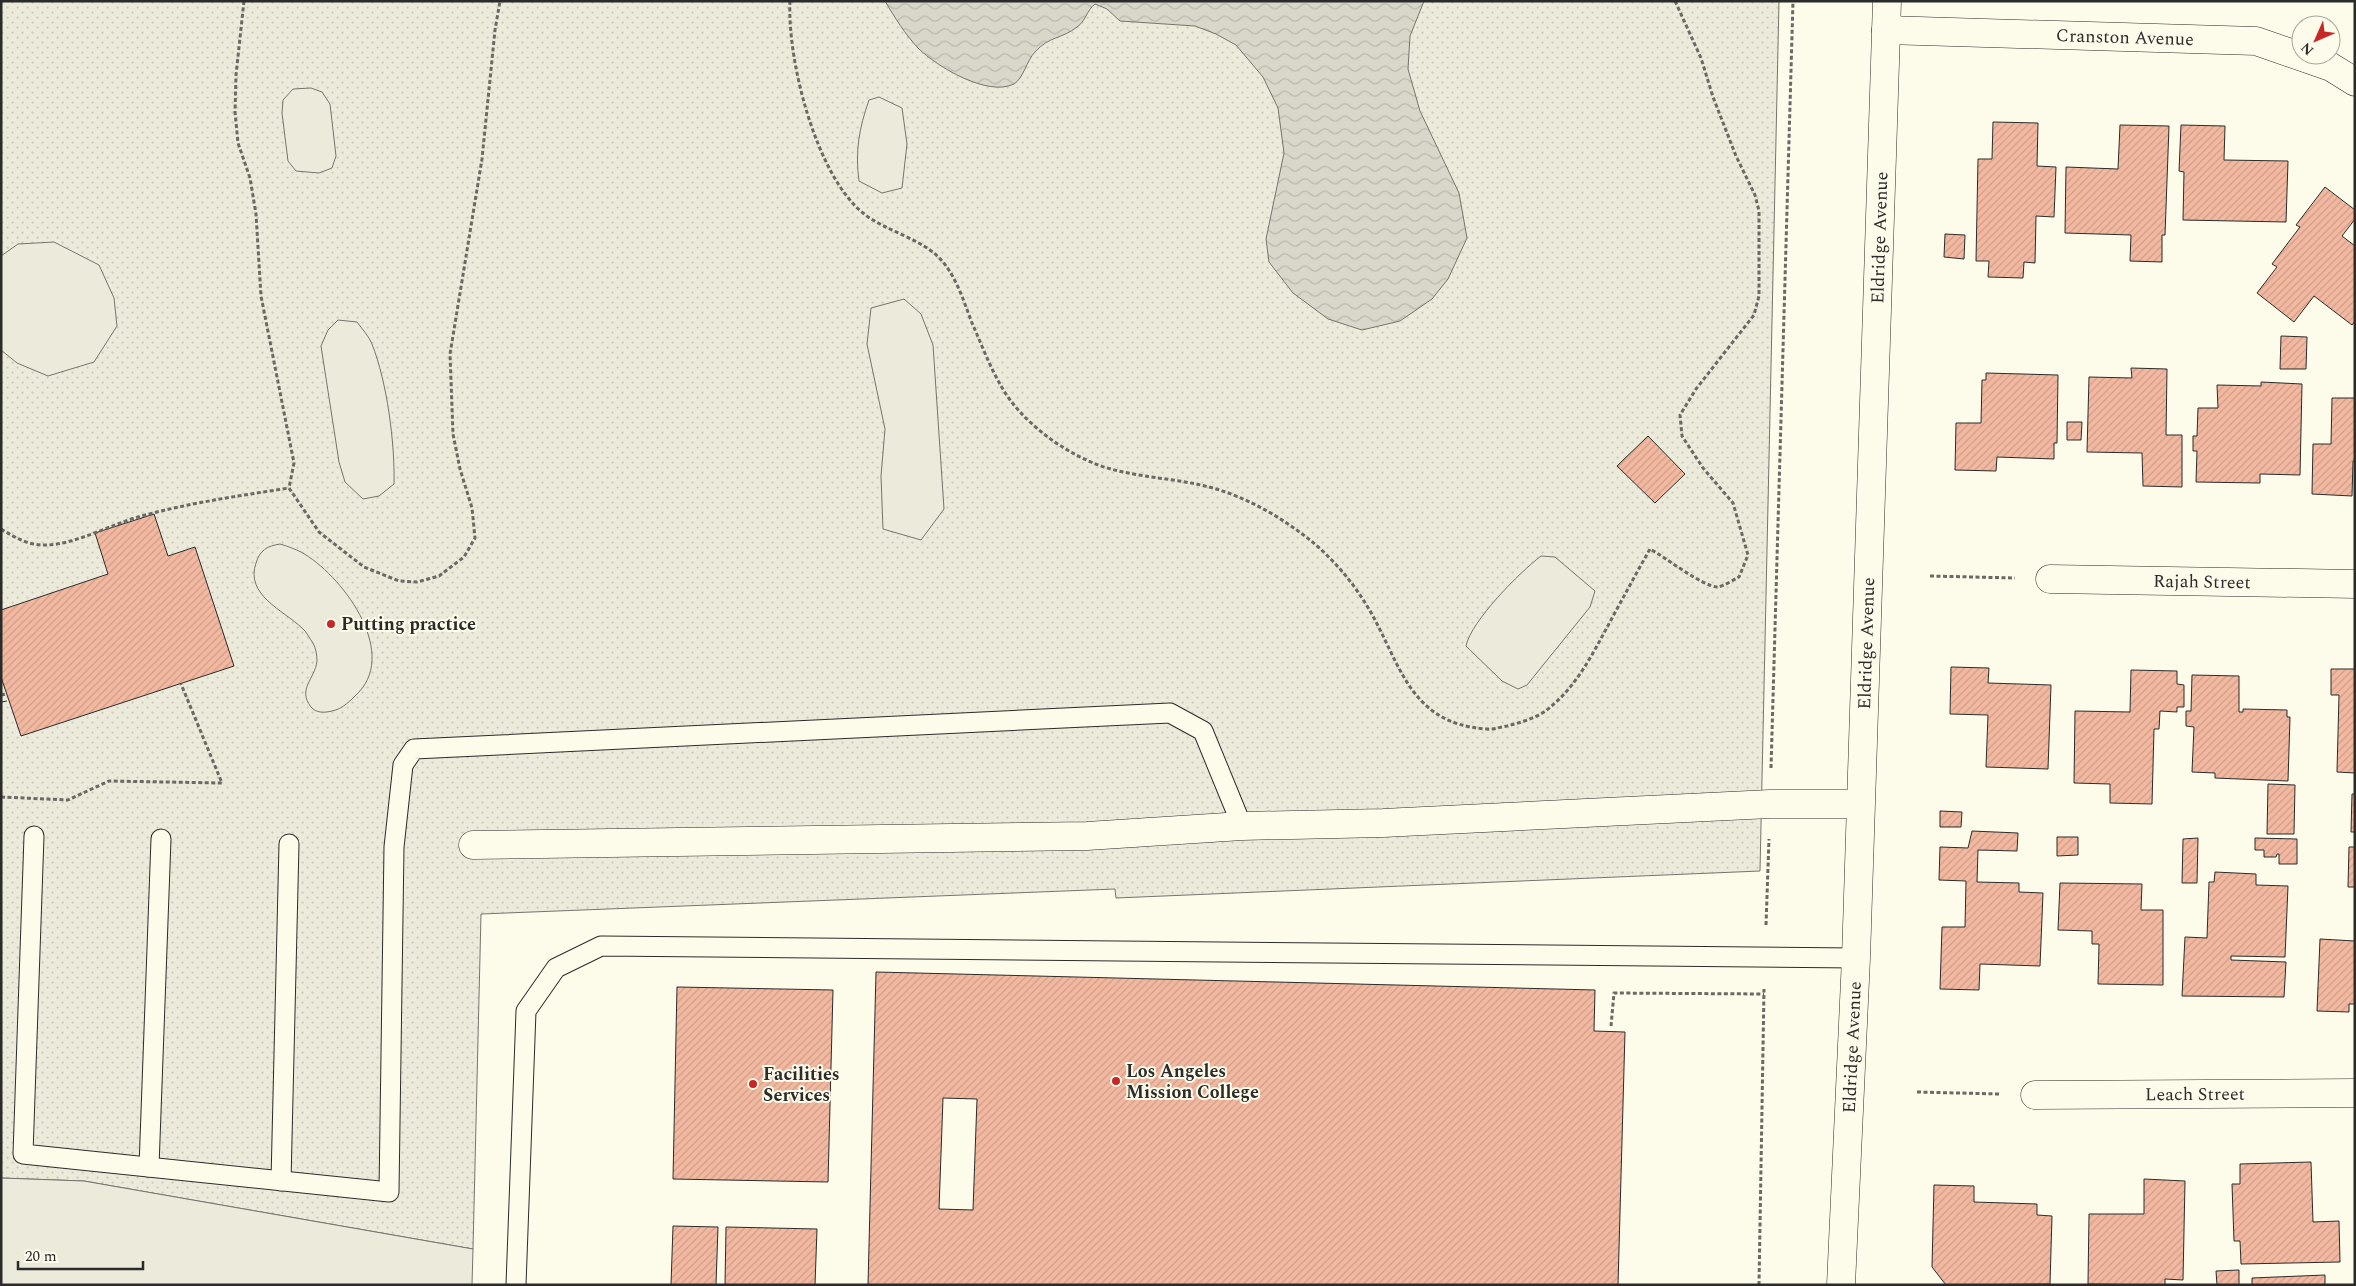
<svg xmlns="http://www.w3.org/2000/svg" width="2356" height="1286" viewBox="0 0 2356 1286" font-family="Spectral,serif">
<defs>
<pattern id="grass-dots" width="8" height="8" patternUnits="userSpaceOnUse" patternTransform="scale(1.25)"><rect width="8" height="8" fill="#ecebdb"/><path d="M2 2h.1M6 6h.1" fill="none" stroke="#cbcabc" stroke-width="1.8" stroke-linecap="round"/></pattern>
<pattern id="water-waves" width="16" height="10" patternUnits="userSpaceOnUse" patternTransform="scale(1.25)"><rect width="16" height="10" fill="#d8d7c9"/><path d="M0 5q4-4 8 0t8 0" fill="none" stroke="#bab9ad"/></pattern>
<pattern id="building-hatch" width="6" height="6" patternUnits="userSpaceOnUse" patternTransform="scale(1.25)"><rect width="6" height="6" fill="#f2b8a0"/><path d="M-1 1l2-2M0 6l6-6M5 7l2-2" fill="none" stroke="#d09e8a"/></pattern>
</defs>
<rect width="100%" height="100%" fill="#fdfbea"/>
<polygon fill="url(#grass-dots)" stroke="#74746e" points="1,1 1779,1 1760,871 1116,898 1115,889 481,914 473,1249 84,1181 1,1178"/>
<g fill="#ecebdb" stroke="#74746e">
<polygon points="311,88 322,92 330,104 336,156 332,168 319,173 296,171 288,161 282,113 283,100 293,89"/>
<path d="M 879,97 L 902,108 L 907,144 L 902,188 L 882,193 L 859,181 C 855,152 859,128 869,100 Z"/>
<polygon points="54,242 99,265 114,298 117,326 94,362 48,376 17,363 1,350 1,256 18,244"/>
<polygon points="904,299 921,314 933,345 944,509 921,540 883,529 881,476 885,429 867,344 871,308"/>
<path d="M 338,320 L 357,322 C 362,329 369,336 372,344 C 387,382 395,443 394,484 L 379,496 L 363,499 L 345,482 L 339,462 L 321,346 L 328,330 Z"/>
<path d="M 280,544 C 287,546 295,549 301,552 C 341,574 398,650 359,692 C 351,700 343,709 332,711 C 324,713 316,713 311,707 C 297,689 315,679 317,661 C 317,656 316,648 313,643 C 309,638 307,632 302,628 C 283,610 245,595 256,563 C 260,550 267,546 280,544 Z"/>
<path d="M 1541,556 L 1555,557 L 1595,591 L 1590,607 L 1527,685 L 1518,689 L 1502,681 L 1466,646 C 1471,621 1520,572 1541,556 Z"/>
<polygon points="1,1178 84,1181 473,1249 472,1285 1,1285"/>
</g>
<path fill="url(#water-waves)" stroke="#74746e" d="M 885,1 L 1424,1 L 1410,36 L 1408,69 L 1420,111 L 1459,193 L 1467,238 L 1448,279 L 1432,299 L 1400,321 L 1362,330 L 1328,319 L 1293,293 L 1269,262 L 1266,239 L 1284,153 L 1278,108 L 1263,77 L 1236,45 L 1216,34 L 1195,26 L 1120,21 L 1107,9 L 1095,4 C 1087,10 1085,22 1077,27 C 1062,39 1049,36 1035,52 C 1027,60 1023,79 1014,84 C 988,97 937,67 918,48 C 905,34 895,18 885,1 Z"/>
<g fill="url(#building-hatch)" stroke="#2b2b2b" fill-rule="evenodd">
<polygon points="1993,122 2038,123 2037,166 2056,167 2054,217 2036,216 2035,263 2024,262 2023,278 1988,277 1989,261 1976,261 1978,159 1992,159"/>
<polygon points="2120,125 2169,126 2165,235 2162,235 2162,262 2130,261 2131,235 2065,233 2066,167 2118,169"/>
<polygon points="2181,125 2225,126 2224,160 2288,161 2286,222 2183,220 2184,172 2179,171"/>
<polygon points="2325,187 2355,210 2355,219 2342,236 2355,246 2355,321 2352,325 2314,296 2294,322 2257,293 2277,267 2272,264 2300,227 2296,225"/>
<polygon points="1945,234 1965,235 1964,259 1944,257"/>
<polygon points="2281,336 2307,337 2306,369 2280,369"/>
<polygon points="2131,368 2167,369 2166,435 2182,435 2182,487 2143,486 2142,453 2087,452 2089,377 2132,378"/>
<polygon points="1986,373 2058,375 2057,443 2054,443 2054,459 1997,457 1996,471 1955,470 1956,423 1981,423 1982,380 1986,380"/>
<polygon points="2261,382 2302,384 2300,475 2260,474 2260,483 2196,482 2197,451 2193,451 2193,436 2197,436 2198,408 2218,408 2217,385 2261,386"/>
<polygon points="2332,398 2355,398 2355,461 2353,461 2352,496 2312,494 2313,444 2331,444"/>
<polygon points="2067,422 2082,422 2081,440 2067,440"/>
<polygon points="1648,436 1685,474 1655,503 1617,466"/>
<polygon points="154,514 168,556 195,547 234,666 21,736 1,677 1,610 108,574 95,533"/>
<polygon points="1951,667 1989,668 1988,683 2051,685 2048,769 1986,767 1988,715 1950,714"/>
<polygon points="2331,669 2355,669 2355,773 2337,772 2339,695 2331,695"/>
<polygon points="2131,670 2177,671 2177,684 2184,685 2184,707 2177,707 2177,712 2160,711 2159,729 2154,729 2152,804 2110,803 2110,784 2074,783 2075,711 2130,712"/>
<polygon points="2192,675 2239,676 2239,712 2243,712 2243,709 2287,710 2287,717 2290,717 2288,781 2215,778 2215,773 2192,772 2194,727 2186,726 2186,711 2191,711"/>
<polygon points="2268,784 2295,785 2294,834 2267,834"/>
<polygon points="2352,794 2355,794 2355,832 2351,832"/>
<polygon points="1940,811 1962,812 1961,827 1940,827"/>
<polygon points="1972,831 2018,833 2017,851 1978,850 1977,882 2019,883 2019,892 2043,893 2040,966 1980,964 1979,990 1940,989 1942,927 1965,927 1966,881 1939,880 1940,847 1968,848"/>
<polygon points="2057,837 2078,837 2078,855 2057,856"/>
<polygon points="2198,838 2197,883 2182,883 2183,839"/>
<polygon points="2255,838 2297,839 2297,864 2279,864 2279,854 2277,854 2276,857 2264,857 2264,850 2255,850"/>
<polygon points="2349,847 2355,847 2355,887 2348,887"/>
<polygon points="2215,872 2256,874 2256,885 2288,886 2285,957 2231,956 2231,960 2286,962 2284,997 2182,996 2185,937 2207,938 2209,882 2214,882"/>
<polygon points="2060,883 2142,884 2141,910 2163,910 2163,985 2098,984 2099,944 2092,944 2092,931 2058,930"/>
<polygon points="2320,939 2355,941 2355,1004 2349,1004 2349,1012 2317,1011"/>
<path d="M 876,972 L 1595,990 L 1594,1031 L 1625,1032 L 1618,1285 L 868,1285 ZM 943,1098 L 977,1099 L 973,1210 L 939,1209 Z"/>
<polygon points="677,987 833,990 828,1182 673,1179"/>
<polygon points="2311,1162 2313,1222 2339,1221 2340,1262 2241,1264 2240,1241 2234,1241 2232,1184 2240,1184 2240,1164"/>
<polygon points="2144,1179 2185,1181 2183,1280 2165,1279 2165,1285 2088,1284 2089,1214 2144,1214"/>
<polygon points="1934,1185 1974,1186 1974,1202 2037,1204 2037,1215 2052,1216 2050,1284 1946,1285 1932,1267"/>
<polygon points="673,1226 718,1227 716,1285 671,1285"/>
<polygon points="726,1227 817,1229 815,1285 725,1285"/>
<polygon points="2239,1270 2239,1285 2217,1285 2216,1271"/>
<polygon points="2325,1275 2325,1285 2252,1285 2252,1278"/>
</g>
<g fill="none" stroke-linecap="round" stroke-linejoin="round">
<g stroke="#2b2b2b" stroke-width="21">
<g id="lane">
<polyline points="34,836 23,1154 389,1192 394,847 403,765 414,749 1170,713 1203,731 1242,826"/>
<polyline points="149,1167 161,839"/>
<polyline points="281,1181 289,844"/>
<polyline points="516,1285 526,1011 556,968 601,946 1856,958"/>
</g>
</g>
<g stroke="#2b2b2b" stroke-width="29">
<g id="street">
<path id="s1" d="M 1886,30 L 2256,41 L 2331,67 L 2355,82"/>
<path id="s2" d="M 2050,579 L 2355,584"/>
<polyline points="473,845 1087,836 1242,826 1383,823 1770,804 1859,804"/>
<path id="s3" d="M 2035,1095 L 2355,1093"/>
</g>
</g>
<g stroke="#2b2b2b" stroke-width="29">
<g id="secondary">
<path id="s4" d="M 1841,1285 L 1856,958 L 1887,1"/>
</g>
</g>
<g stroke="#6a6964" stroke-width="3" stroke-dasharray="4 2.5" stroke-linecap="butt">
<polyline points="244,1 236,75 235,112 238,143 250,178 256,214 261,296 294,463 289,488 319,532 364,567 399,581 417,582 439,576 464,557 475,538 472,508 460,469 453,434 450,354 482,159 495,30 500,1"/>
<path d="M 790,1 C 787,60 816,175 863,213 C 886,232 923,238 943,262 C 957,279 964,302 972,323 C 981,343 989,365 1000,384 C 1018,418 1056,447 1091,462 C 1123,476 1162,477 1196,484 C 1238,492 1277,514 1310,540 C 1331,557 1350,579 1364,601 C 1400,657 1405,724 1487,729 C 1493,730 1500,727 1507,726 C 1519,723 1533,719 1544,712 C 1576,689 1593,653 1611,620 C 1624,596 1637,572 1650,549 C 1665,557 1703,587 1718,587 C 1724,586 1733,580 1739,577 L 1748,555 L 1733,503 L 1703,468 L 1682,436 L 1680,415 L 1696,389 L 1754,315 L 1759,296 L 1759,211 L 1755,195 L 1736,156 L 1713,97 L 1701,58 L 1675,1"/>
<path d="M 1,529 C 16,538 29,546 47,545 C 76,544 110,525 138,517 C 188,503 238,496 289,488"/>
<polyline points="1930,576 2015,578"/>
<polyline points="1,695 7,694"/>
<polyline points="1771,768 1793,1"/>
<polyline points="1,797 68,800 109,781 222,783 181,684"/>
<polyline points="1766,925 1769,839"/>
<polyline points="1611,1026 1614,993 1764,994"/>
<polyline points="1917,1092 1999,1094"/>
<polyline points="1759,1285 1764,989"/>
</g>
<use href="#lane" stroke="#fdfbea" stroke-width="19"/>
<use href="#street" stroke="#fdfbea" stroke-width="28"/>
<use href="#secondary" stroke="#fdfbea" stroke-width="28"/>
<polyline stroke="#2b2b2b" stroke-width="1" stroke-dasharray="6 2.5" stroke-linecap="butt" points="1,702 7,701"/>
</g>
<g fill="#c62828" stroke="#fdfbea" stroke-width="2">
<circle cx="331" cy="624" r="5"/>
<circle cx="1116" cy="1081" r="5"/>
<circle cx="753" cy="1084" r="5"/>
</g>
<g text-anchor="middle" stroke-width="4" stroke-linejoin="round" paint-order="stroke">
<g font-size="18" fill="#2b2b2b" stroke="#fdfbea">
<text dy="6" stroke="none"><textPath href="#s1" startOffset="239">Cranston Avenue</textPath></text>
<text dy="6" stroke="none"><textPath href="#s4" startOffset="1048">Eldridge Avenue</textPath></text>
<text dy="6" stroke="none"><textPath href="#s2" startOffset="152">Rajah Street</textPath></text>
<text dy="6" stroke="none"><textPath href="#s4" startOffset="642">Eldridge Avenue</textPath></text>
<text dy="6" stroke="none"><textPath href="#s4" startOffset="238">Eldridge Avenue</textPath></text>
<text dy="6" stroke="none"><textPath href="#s3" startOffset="160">Leach Street</textPath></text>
</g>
<g font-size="18" font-weight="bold" fill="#2b2b2b" stroke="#fdfbea" text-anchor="start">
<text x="341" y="630">Putting practice</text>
<text x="1126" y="1077">Los Angeles<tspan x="1126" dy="21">Mission College</tspan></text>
<text x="763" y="1080">Facilities<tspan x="763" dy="21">Services</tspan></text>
</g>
</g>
<rect width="2356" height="1286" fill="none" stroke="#2b2b2b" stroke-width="5"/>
<g transform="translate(2316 40) rotate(225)"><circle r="24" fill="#fdfbea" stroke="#a9a89e"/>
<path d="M0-4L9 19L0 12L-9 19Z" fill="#c62828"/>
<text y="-8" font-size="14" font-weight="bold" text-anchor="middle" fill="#2b2b2b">N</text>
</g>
<path d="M18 1261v8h125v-8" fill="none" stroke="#2b2b2b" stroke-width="2.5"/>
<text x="25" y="1261" font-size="15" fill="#2b2b2b" stroke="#fdfbea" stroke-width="4" paint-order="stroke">20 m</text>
</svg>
